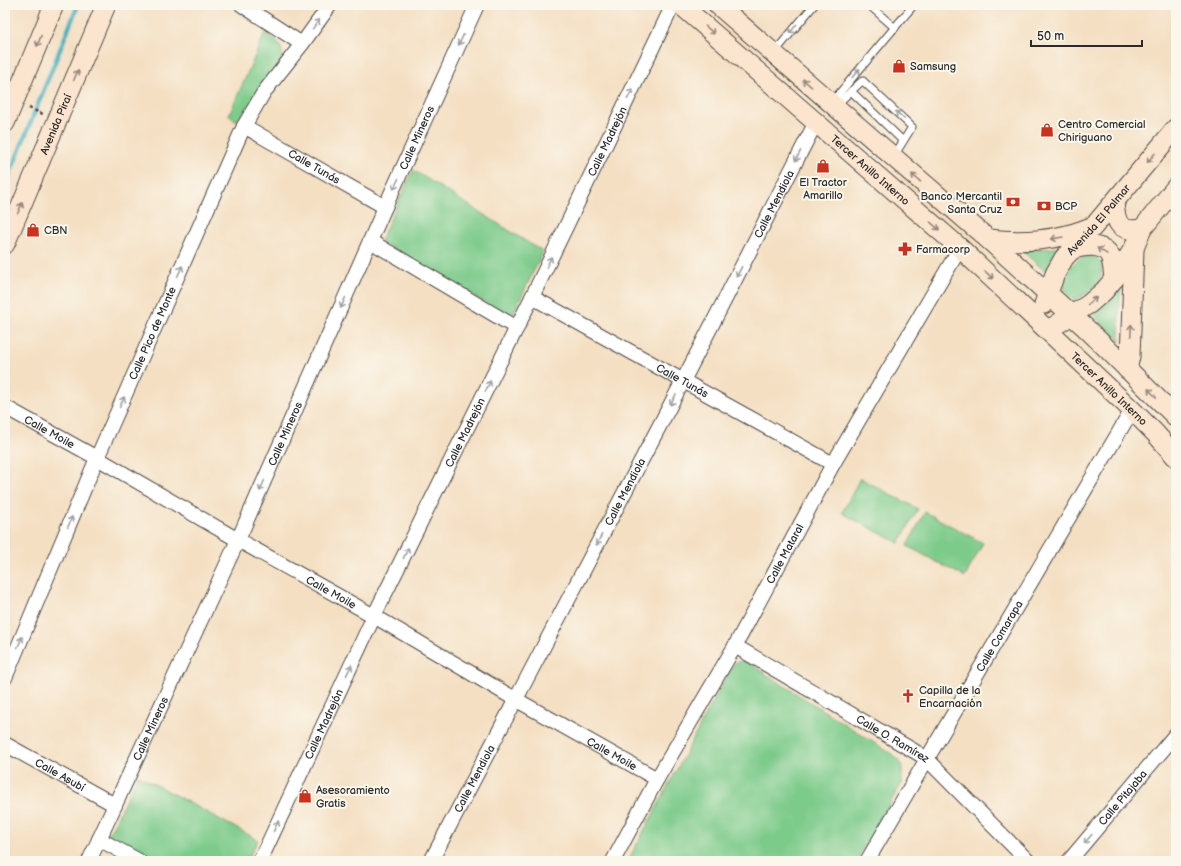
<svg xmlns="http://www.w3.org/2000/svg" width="1181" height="866" viewBox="0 0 1181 866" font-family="'Balsamiq Sans',sans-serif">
<rect width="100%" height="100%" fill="#fbf7ec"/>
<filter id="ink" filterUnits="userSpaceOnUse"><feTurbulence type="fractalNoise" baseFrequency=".025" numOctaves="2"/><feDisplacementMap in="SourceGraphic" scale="8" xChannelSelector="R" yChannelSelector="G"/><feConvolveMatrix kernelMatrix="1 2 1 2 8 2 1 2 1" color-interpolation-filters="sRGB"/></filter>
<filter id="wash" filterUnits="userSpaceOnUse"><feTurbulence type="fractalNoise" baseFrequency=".012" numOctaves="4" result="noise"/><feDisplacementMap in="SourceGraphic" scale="16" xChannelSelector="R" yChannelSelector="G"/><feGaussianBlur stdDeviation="0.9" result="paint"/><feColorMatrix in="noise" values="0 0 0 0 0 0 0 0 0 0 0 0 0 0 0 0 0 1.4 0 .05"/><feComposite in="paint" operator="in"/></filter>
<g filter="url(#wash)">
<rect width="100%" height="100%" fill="#f4dfc2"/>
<g fill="#7dcb8b" stroke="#547b5b">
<path d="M 265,33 C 278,42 286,47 281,64 L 237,121 L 229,115 Z"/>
<polygon points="413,170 543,252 511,318 380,241"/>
<polygon points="1059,248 1051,259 1046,272 1021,250"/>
<path d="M 1085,256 L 1096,257 L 1101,263 C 1104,284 1091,293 1073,300 L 1064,291 C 1063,271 1068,266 1085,256 Z"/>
<polygon points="1121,285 1119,317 1120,342 1093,315 1115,295"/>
<polygon points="860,478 918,509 899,543 842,513"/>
<polygon points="925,512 983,543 965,577 907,546"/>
<polygon points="743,661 750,664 895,756 902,766 902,783 856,861 628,861 732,666 737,662"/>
<polygon points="138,775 258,840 247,861 152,861 108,836"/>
</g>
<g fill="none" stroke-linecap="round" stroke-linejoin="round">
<polyline stroke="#41afbe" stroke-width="4.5" points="5,186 78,5"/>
</g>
</g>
<g filter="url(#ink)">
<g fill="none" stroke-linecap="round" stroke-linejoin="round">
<g stroke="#494642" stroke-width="9">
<g id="lane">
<polyline points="869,5 895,28"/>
<polyline points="774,53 814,5"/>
<polyline points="851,91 903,141"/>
<polyline points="832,102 912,7"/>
<polyline points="835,106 861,82 863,81 864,82 912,127 894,156"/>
</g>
</g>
<g stroke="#494642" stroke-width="16">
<g id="street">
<polyline points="242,5 302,44"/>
<path id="s1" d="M 244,126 L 385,207"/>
<polyline points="370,241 517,328"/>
<path id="s2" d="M 532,297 L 833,464"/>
<path id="s3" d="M 5,407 L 97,458 L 238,540 L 374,616 L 515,699 L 657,779"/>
<path id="s4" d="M 735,646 L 926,758 L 1028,861"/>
<path id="s5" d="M 5,678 L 97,458 L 244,126 L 264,92 L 302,44 L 330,5"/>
<path id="s6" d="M 5,744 L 115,805"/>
<polyline points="99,839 139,861"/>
<path id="s7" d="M 89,861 L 238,540 L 385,207 L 477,5"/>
<path id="s8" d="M 260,861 L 374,616 L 532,297 L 673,5"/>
<path id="s9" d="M 431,861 L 683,381 L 816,122"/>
<path id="s10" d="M 613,861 L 657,779 L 735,646 L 833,464 L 960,248"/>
<path id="s11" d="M 867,861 L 1132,410"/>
<path id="s12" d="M 1069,861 L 1176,734"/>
</g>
</g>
<g stroke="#494642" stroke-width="21">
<g id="secondary">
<path id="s13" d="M 681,5 L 960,248 L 1132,410 L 1155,433 L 1176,457"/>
<polyline points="718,5 988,239 1088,330 1176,417"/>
<polyline points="5,123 54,5"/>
<path d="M 1114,203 C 1116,224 1119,232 1142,229"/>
<path d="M 988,239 C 1023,243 1058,241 1091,227"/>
<path id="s14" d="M 5,244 L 106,5"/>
<path d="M 1071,250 C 1083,246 1103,242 1110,256 C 1113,263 1113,272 1114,279"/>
<path id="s15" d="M 1044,304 L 1055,274 L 1064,258 L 1094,226 L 1176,128"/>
<polyline points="1048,330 1089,304 1104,291 1114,279 1134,248 1142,229 1176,187"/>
<polyline points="1127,369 1130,357 1134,250"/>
</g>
</g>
<polyline stroke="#494642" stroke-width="2.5" stroke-dasharray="3 3" stroke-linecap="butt" points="29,108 43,114"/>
<use href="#lane" stroke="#fff" stroke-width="7"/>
<use href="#street" stroke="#fff" stroke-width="14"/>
<use href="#secondary" stroke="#fce5cf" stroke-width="19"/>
</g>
<defs><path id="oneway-shaft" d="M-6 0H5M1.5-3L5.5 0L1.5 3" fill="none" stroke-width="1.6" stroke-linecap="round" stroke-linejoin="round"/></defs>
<g stroke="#a0a0a0">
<use href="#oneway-shaft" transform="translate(316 24) rotate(-54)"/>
<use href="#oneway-shaft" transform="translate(793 29) rotate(129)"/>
<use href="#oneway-shaft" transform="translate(461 40) rotate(115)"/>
<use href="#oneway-shaft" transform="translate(856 73) rotate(-50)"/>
<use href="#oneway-shaft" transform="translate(630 94) rotate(-64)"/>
<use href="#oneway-shaft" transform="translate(900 115) rotate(-137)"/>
<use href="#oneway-shaft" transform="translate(798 156) rotate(117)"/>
<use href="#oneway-shaft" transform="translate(396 184) rotate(115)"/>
<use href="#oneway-shaft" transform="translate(549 262) rotate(-64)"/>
<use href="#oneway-shaft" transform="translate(180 271) rotate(-66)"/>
<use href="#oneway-shaft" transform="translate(739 272) rotate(117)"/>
<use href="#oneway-shaft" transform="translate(343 303) rotate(114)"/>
<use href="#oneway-shaft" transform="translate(488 386) rotate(-64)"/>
<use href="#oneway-shaft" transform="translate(673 400) rotate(118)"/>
<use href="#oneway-shaft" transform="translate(122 402) rotate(-66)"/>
<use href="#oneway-shaft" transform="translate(262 486) rotate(114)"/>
<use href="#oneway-shaft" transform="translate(70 522) rotate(-67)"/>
<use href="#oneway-shaft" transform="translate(599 540) rotate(118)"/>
<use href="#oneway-shaft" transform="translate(406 553) rotate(-64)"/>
<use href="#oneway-shaft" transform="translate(20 642) rotate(-67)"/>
<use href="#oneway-shaft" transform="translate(349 670) rotate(-65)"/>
<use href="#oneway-shaft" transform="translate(276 826) rotate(-65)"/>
<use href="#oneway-shaft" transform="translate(1088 839) rotate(130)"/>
</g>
<g stroke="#94887d">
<use href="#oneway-shaft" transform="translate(710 30) rotate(41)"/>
<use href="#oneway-shaft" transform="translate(39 41) rotate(112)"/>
<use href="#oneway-shaft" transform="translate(76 75) rotate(-67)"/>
<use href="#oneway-shaft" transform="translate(807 83) rotate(-139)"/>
<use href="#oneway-shaft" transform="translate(1151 158) rotate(130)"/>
<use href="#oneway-shaft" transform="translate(916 178) rotate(-139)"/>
<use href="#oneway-shaft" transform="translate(20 208) rotate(-67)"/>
<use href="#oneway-shaft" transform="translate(935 226) rotate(41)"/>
<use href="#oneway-shaft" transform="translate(1057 238) rotate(170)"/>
<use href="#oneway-shaft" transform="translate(1102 251) rotate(-148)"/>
<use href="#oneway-shaft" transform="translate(989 275) rotate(43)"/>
<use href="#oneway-shaft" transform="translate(1092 301) rotate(-40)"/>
<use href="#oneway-shaft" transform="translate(1131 330) rotate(-88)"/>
<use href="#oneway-shaft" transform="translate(1152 393) rotate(-135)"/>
</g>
</g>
<defs>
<g id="shop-bare" transform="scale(1.08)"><path d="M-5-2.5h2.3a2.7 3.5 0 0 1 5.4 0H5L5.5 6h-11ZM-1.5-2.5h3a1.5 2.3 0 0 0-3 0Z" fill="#c8321e" stroke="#fbf7ec" stroke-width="2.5" paint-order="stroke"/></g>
<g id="bank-bare" transform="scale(1.08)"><path d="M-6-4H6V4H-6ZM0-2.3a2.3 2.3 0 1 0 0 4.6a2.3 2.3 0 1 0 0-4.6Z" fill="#c8321e" stroke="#fbf7ec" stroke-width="2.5" paint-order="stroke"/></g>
<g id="pharmacy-bare" transform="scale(1.08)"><path d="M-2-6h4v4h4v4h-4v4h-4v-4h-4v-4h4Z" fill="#c8321e" stroke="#fbf7ec" stroke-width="2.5" paint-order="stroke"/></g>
<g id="church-bare" transform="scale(1.08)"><path d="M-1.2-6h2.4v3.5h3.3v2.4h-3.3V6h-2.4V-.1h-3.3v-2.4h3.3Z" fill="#c8321e" stroke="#fbf7ec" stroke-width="2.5" paint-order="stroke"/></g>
</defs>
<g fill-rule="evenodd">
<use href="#shop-bare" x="899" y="66"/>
<use href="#shop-bare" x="1047" y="130"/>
<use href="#shop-bare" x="823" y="166"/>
<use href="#bank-bare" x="1013" y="202"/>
<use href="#bank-bare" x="1044" y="206"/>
<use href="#shop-bare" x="33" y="230"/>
<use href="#pharmacy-bare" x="905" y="249"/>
<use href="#church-bare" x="908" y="696"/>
<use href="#shop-bare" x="305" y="796"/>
</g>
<g text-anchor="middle" stroke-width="4" stroke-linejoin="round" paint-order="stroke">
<g font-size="11" fill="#2b2b2b" stroke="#fbf7ec" text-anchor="start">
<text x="910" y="70">Samsung</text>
<text x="1058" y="128">Centro Comercial<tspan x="1058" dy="13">Chiriguano</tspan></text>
<text x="823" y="186" text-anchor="middle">El Tractor<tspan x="823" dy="13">Amarillo</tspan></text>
<text x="1002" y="200" text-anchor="end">Banco Mercantil<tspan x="1002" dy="13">Santa Cruz</tspan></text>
<text x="1055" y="210">BCP</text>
<text x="44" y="234">CBN</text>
<text x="916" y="253">Farmacorp</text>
<text x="919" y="694">Capilla de la<tspan x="919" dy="13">Encarnación</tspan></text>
<text x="316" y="794">Asesoramiento<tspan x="316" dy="13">Gratis</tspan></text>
</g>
<g font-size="11" fill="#2b2b2b" stroke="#fbf7ec">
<text dy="4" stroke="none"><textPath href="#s14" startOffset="130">Avenida Piraí</textPath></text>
<text dy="4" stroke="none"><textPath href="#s7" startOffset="794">Calle Mineros</textPath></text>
<text dy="4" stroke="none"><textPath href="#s8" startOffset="799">Calle Madrejón</textPath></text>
<text dy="4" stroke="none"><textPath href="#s1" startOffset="81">Calle Tunás</textPath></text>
<text dy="4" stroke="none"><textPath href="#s13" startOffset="251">Tercer Anillo Interno</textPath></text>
<text dy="4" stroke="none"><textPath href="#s9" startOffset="741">Calle Mendiola</textPath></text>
<text dy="4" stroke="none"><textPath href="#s15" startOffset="102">Avenida El Palmar</textPath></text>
<text dy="4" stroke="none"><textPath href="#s5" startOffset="375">Calle Pico de Monte</textPath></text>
<text dy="4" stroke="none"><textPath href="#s2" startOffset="172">Calle Tunás</textPath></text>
<text dy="4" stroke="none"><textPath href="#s13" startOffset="575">Tercer Anillo Interno</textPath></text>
<text dy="4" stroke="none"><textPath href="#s3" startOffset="51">Calle Moile</textPath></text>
<text dy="4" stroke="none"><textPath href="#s8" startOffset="475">Calle Madrejón</textPath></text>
<text dy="4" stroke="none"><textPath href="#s7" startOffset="470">Calle Mineros</textPath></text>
<text dy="4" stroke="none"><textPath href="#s9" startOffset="417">Calle Mendiola</textPath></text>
<text dy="4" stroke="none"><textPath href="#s10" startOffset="352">Calle Mataral</textPath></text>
<text dy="4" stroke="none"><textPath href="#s3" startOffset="375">Calle Moile</textPath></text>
<text dy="4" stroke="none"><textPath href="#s11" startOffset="261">Calle Comarapa</textPath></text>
<text dy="4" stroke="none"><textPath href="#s8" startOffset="151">Calle Madrejón</textPath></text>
<text dy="4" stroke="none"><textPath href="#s7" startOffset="146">Calle Mineros</textPath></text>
<text dy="4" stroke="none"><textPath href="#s4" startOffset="183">Calle O. Ramírez</textPath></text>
<text dy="4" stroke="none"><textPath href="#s3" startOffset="699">Calle Moile</textPath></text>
<text dy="4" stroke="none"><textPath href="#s6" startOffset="63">Calle Asubí</textPath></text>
<text dy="4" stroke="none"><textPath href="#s9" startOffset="93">Calle Mendiola</textPath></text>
<text dy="4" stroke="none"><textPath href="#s12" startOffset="83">Calle Pitajaba</textPath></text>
</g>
</g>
<rect width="1181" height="866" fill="none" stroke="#fbf7ec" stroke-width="20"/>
<path d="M1031 40v6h111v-6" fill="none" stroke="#2b2b2b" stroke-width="2"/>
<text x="1037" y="40" font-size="12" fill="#2b2b2b" stroke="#fbf7ec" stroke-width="3" paint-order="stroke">50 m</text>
</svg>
